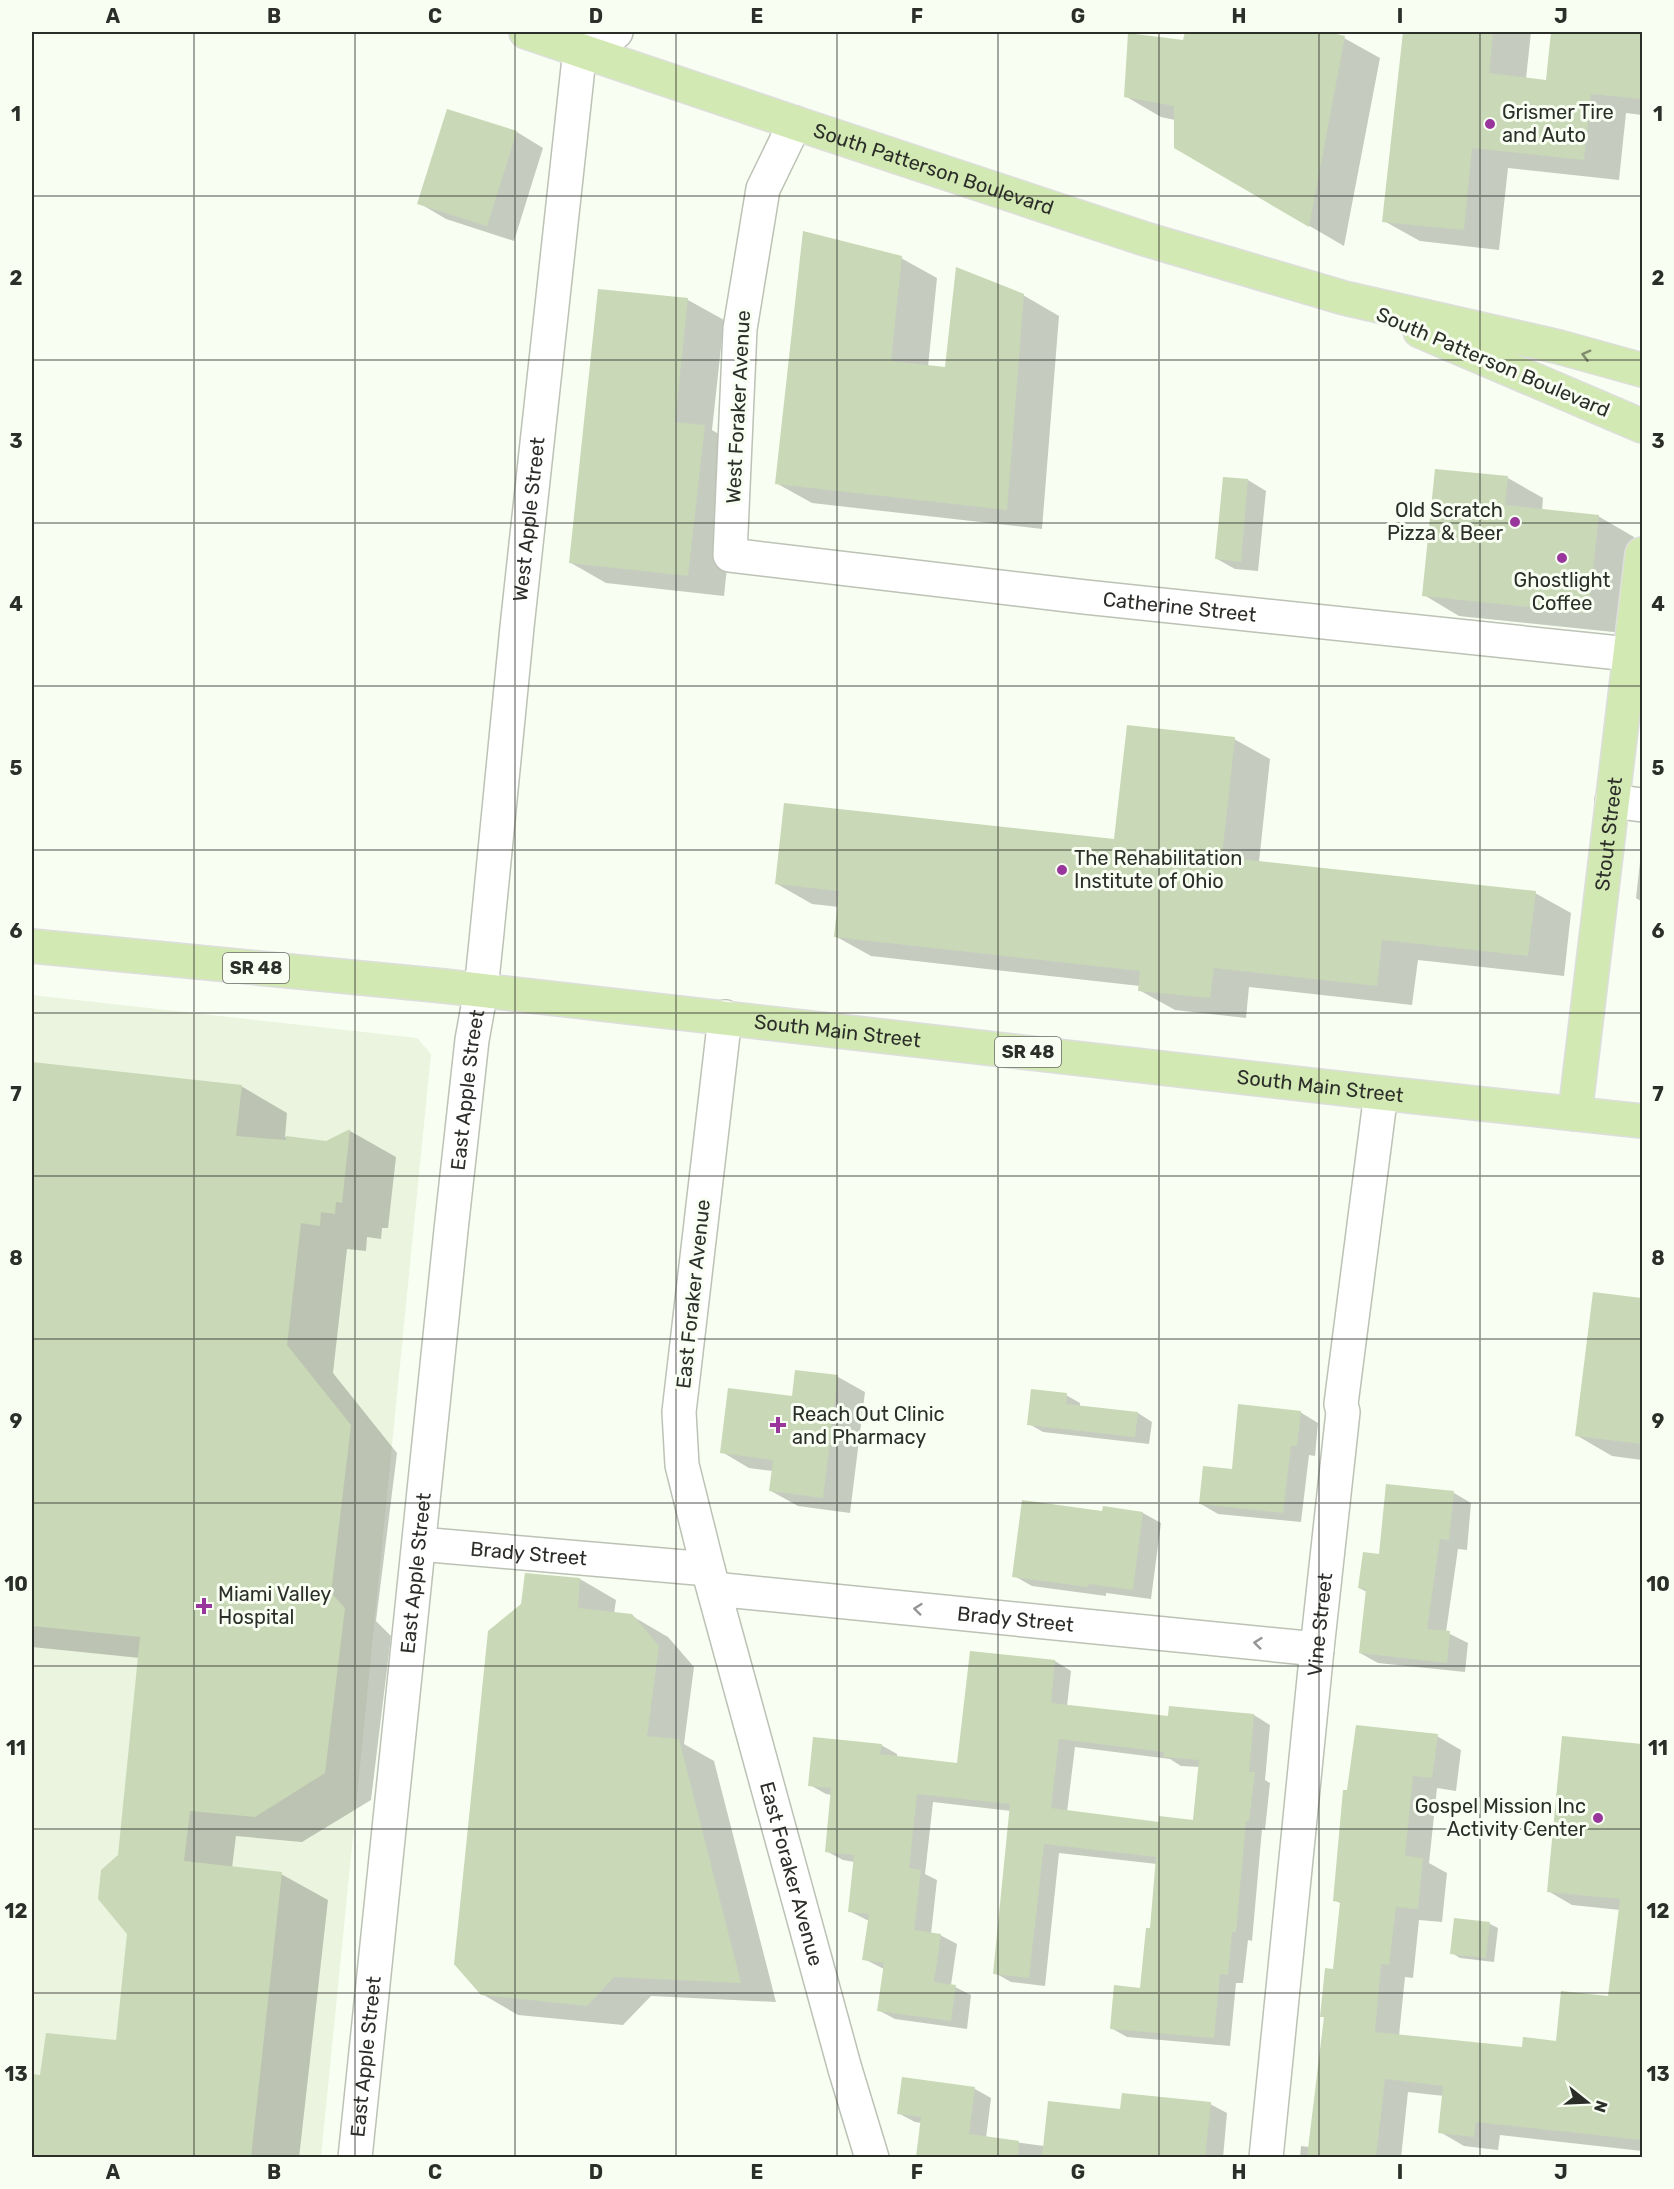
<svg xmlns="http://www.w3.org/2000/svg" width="1674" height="2189" viewBox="0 0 1674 2189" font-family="Rubik,sans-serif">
<rect width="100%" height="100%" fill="#f8fef1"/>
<polygon fill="#ebf4df" points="32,995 417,1038 431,1054 321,2157 32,2158"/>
<g fill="#0003" fill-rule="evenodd">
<polygon points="1186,32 1322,32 1344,38 1380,58 1344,246 1175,148 1175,120 1161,117 1125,96 1185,41"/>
<polygon points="1404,32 1531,32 1526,79 1548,81 1553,32 1642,32 1642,115 1626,113 1619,180 1508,168 1499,250 1420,241 1384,221"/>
<polygon points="517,132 543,148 514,241 446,219 419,203"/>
<polygon points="901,258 937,278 928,367 946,369 1023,295 1059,316 1042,529 812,503 776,483"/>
<polygon points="600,291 688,300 724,320 712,430 740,447 724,596 606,583 571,563"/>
<polygon points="1508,478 1543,498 1542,511 1598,516 1634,537 1623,633 1459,616 1424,595"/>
<polygon points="1248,480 1266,491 1258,571 1235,569 1217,559"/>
<polygon points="1234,739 1270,759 1259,862 1535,893 1571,913 1564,976 1418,960 1412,1005 1249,987 1246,1018 1175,1010 1139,990 1140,986 871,956 835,936 839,907 812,904 777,884 1116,841"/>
<polygon points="1642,844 1642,902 1636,898"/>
<polygon points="32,1064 241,1086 287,1113 285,1137 326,1142 350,1131 396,1157 388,1228 382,1228 381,1239 367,1237 366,1251 347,1249 333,1373 397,1453 376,1621 391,1636 371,1800 302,1842 236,1836 232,1868 281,1874 328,1900 299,2158 32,2158 32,2076 42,2077 117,2042 129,1933 120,1856 140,1658 32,1647"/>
<polygon points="1594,1293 1642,1299 1642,1460 1612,1456 1576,1435"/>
<polygon points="797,1371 838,1377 865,1392 850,1513 798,1506 771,1491 773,1471 749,1468 722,1452 793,1398"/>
<polygon points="1066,1395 1080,1403 1080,1407 1138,1413 1152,1422 1149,1444 1043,1432 1029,1424"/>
<polygon points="1300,1412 1318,1423 1315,1456 1309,1455 1301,1522 1218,1514 1201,1504 1233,1470"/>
<polygon points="1454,1493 1471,1503 1467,1550 1458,1549 1446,1632 1468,1643 1465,1672 1378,1663 1360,1653 1367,1592 1359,1588 1380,1556"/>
<polygon points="1103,1512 1143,1513 1161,1523 1151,1599 1106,1593 1106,1596 1032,1586 1014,1576"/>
<polygon points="526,1574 580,1579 616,1600 614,1614 632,1616 668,1637 694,1667 684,1744 714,1761 776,2002 651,1996 623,2025 518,2015 482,1994"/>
<path d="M 972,1653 L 1055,1661 L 1071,1671 L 1067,1706 L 1169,1717 L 1254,1715 L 1270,1725 L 1265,1780 L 1270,1783 L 1265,1830 L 1262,1829 L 1252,1941 L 1248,1940 L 1243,1983 L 1236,1983 L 1230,2046 L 1127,2037 L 1111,2028 L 1142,1989 L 1151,1930 L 1157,1864 L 1059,1853 L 1045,1986 L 1011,1982 L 995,1973 L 1011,1811 L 933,1802 L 925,1874 L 937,1880 L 931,1934 L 940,1935 L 957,1944 L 951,1985 L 971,1995 L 967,2029 L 895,2019 L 878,2010 L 884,1969 L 864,1959 L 869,1921 L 849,1911 L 854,1862 L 843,1860 L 826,1851 L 832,1795 L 826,1794 L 810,1785 L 881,1745 L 897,1754 L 897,1757 L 958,1764 ZM 1075,1747 L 1170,1759 L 1181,1766 L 1200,1767 L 1194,1821 L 1160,1824 L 1067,1812 Z"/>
<polygon points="1437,1736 1461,1750 1456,1791 1437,1788 1429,1863 1447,1873 1442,1922 1419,1920 1413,1978 1405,1977 1399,2036 1523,2049 1558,2043 1609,1998 1620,1910 1572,1905 1548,1891 1563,1738 1642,1746 1642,2151 1500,2135 1498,2150 1464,2146 1440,2132 1444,2096 1408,2092 1401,2158 1300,2158 1301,2146 1309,2147 1325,2018 1322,2016 1334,1970 1342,1904 1334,1900 1349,1792"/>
<polygon points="1456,1920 1490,1924 1498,1928 1494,1962 1460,1958 1452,1953"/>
<polygon points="975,2089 991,2098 986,2138 1044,2146 1121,2111 1210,2104 1227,2113 1223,2158 917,2158 922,2123 915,2122 898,2113"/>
</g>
<g fill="#c9d8b6" fill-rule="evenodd">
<polygon points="1185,32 1328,32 1345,36 1309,227 1174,148 1174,106 1124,97 1128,33 1183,40"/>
<polygon points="1403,32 1493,32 1489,73 1546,80 1551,32 1642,32 1642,99 1591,94 1584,160 1472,148 1464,230 1382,222"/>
<polygon points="447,109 517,131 487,226 417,204"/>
<polygon points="803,231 902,256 891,361 945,367 956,267 1024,294 1007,510 775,484"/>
<polygon points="598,289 688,298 675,422 705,425 688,576 569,563"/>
<polygon points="1435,469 1508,476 1505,505 1599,515 1588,613 1422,596"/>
<polygon points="1223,477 1248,479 1241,562 1215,559"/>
<polygon points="1127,725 1235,737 1222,857 1536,891 1528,956 1382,940 1377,986 1214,968 1210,998 1138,991 1140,971 834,937 839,891 775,884 784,803 1114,839"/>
<polygon points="32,1062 242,1085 236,1136 286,1140 286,1136 326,1141 350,1129 342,1203 336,1202 335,1214 321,1212 320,1226 301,1223 287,1345 351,1425 331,1593 345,1608 325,1773 255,1817 190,1811 184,1861 282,1872 251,2157 32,2157 32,2074 40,2075 46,2033 116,2040 127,1934 98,1899 101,1870 118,1855 140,1637 32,1626"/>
<polygon points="1593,1292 1642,1298 1642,1444 1575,1436"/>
<polygon points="795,1370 838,1375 823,1498 769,1491 773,1460 720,1453 728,1388 792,1396"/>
<polygon points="1031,1389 1067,1393 1066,1404 1138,1412 1135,1437 1027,1425"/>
<polygon points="1238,1404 1301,1411 1297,1446 1291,1446 1283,1513 1199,1504 1203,1466 1232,1469"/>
<polygon points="1386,1484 1454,1491 1449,1540 1440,1539 1427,1629 1450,1631 1447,1663 1359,1653 1366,1589 1358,1588 1363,1552 1379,1554"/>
<polygon points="1022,1500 1102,1511 1103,1506 1143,1512 1133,1590 1089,1584 1088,1587 1012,1577"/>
<polygon points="525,1573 580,1578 578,1608 632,1614 659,1646 647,1736 679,1739 741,1983 614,1977 587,2006 481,1995 454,1964 488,1631 521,1604"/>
<path d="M 970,1651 L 1055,1660 L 1051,1703 L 1168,1716 L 1169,1706 L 1254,1714 L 1249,1772 L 1255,1772 L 1249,1821 L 1246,1821 L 1236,1932 L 1232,1932 L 1228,1975 L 1220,1974 L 1214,2038 L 1110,2029 L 1114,1985 L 1140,1988 L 1146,1928 L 1150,1928 L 1156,1857 L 1044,1844 L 1029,1978 L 993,1974 L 1010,1804 L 917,1794 L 909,1868 L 921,1870 L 914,1930 L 941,1934 L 934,1982 L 956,1985 L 951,2021 L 877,2011 L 884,1963 L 862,1960 L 869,1914 L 848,1912 L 854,1855 L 825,1852 L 831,1788 L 808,1786 L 813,1737 L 882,1744 L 880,1754 L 957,1763 ZM 1059,1739 L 1164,1752 L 1163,1757 L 1199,1760 L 1193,1820 L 1159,1816 L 1159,1822 L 1051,1808 Z"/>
<polygon points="1356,1725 1438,1734 1432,1778 1413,1776 1405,1856 1423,1858 1418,1909 1396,1907 1389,1965 1381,1964 1375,2032 1522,2047 1523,2037 1556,2041 1561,1991 1608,1996 1620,1899 1547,1892 1562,1736 1642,1744 1642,2140 1476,2122 1474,2137 1438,2133 1443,2086 1385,2079 1376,2157 1307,2157 1324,2017 1320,2017 1325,1968 1333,1969 1340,1902 1333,1901 1343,1790 1347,1790"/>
<polygon points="1454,1918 1490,1922 1486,1958 1450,1954"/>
<polygon points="902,2077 975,2087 969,2134 1019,2141 1018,2157 916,2157 921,2117 897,2114"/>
<polygon points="1122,2093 1211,2102 1205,2157 1042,2157 1048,2101 1120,2109"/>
</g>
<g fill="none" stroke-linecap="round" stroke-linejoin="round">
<g stroke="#bcc2b5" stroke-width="36">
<g id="minor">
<path id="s1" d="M 795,123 L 763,189 L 740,329 L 730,555 L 1085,597 L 1629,654"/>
<polyline points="1612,801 1642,805"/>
<path id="s2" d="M 725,1017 L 679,1412 L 682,1465 L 708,1569 L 845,2069 L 872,2158"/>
<path id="s3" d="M 419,1544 L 708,1569"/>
<path id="s4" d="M 714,1589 L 1317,1649"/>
<path id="s5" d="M 355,2158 L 451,1230 L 472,1040 L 481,990 L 487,932 L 517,627 L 580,49"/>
<path id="s6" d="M 1266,2158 L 1317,1649 L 1343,1412 L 1341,1404 L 1381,1093"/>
</g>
</g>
<g stroke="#bcc2b5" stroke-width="36">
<polyline id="tertiary" points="580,49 616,32"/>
</g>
<g stroke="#dddedd" stroke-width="36">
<g id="primary">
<path id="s7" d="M 526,32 L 795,123 L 1145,239 L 1344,298 L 1559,347 L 1642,370"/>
<polyline points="1420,331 1642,426"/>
<path id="s8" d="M 32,946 L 444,986 L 1381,1093 L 1642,1121"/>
<path id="s9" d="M 1575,1114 L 1642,554"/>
</g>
</g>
<use href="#minor" stroke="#fff" stroke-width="33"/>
<use href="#tertiary" stroke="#fff" stroke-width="33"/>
<use href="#primary" stroke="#d3e9b3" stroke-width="33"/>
</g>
<defs><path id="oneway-chevron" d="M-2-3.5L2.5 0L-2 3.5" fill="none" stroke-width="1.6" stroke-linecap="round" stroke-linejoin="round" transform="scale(1.5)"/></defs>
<use stroke="#808c6e" href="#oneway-chevron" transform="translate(1586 355) rotate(-165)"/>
<g stroke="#969694">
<use href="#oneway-chevron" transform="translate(918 1609) rotate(-174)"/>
<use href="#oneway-chevron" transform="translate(1258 1643) rotate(-174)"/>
</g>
<path fill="none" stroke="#2c2e29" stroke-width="1.5" stroke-opacity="0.55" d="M 194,32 L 194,2158M 355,32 L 355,2158M 515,32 L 515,2158M 676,32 L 676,2158M 837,32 L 837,2158M 998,32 L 998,2158M 1159,32 L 1159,2158M 1319,32 L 1319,2158M 1480,32 L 1480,2158M 32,196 L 1642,196M 32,360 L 1642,360M 32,523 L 1642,523M 32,686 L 1642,686M 32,850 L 1642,850M 32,1013 L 1642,1013M 32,1176 L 1642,1176M 32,1339 L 1642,1339M 32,1503 L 1642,1503M 32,1666 L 1642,1666M 32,1829 L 1642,1829M 32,1993 L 1642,1993"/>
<g fill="#99369c" stroke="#f8fef1" stroke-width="2">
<circle cx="1490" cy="124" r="6"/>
<circle cx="1515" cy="522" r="6"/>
<circle cx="1562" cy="558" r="6"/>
<circle cx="1062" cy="870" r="6"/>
<path d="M775 1416h6v6h6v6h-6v6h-6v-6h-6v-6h6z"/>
<path d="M201 1597h6v6h6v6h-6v6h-6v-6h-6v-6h6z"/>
<circle cx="1598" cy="1818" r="6"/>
</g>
<g text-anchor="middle" stroke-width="6" stroke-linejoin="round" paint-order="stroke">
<g fill="#f8fef1" stroke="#696c65" stroke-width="1.5">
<rect x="223" y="953" width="66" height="30" rx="4.5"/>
<rect x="995" y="1037" width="66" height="30" rx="4.5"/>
</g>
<g font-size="18" font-weight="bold" fill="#2c2e29">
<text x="256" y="974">SR 48</text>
<text x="1028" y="1058">SR 48</text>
</g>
<g font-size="20" fill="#2c2e29" stroke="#f8fef1" text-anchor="start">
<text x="1502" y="119">Grismer Tire<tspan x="1502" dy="23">and Auto</tspan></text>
<text x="1503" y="517" text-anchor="end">Old Scratch<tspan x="1503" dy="23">Pizza &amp; Beer</tspan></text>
<text x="1562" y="587" text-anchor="middle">Ghostlight<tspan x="1562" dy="23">Coffee</tspan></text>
<text x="1074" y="865">The Rehabilitation<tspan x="1074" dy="23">Institute of Ohio</tspan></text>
<text x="792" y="1421">Reach Out Clinic<tspan x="792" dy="23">and Pharmacy</tspan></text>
<text x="218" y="1601">Miami Valley<tspan x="218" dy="23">Hospital</tspan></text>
<text x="1586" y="1813" text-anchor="end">Gospel Mission Inc<tspan x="1586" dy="23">Activity Center</tspan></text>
</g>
<g font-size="20" fill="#2c2e29" stroke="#f8fef1">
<text dy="7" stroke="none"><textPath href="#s7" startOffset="430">South Patterson Boulevard</textPath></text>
<text transform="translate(1493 362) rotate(23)" y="7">South Patterson Boulevard</text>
<text transform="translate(738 407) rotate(-87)" y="7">West Foraker Avenue</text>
<text dy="7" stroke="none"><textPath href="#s5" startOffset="1648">West Apple Street</textPath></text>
<text dy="7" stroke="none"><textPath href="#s1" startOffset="894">Catherine Street</textPath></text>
<text dy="7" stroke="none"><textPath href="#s9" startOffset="282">Stout Street</textPath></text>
<text dy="7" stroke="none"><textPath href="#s8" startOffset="810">South Main Street</textPath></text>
<text dy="7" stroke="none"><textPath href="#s8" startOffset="1296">South Main Street</textPath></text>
<text dy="7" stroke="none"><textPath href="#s5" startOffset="1074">East Apple Street</textPath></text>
<text transform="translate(693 1294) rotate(-84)" y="7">East Foraker Avenue</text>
<text dy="7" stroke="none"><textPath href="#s3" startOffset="110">Brady Street</textPath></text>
<text dy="7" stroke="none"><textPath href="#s5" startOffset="588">East Apple Street</textPath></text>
<text dy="7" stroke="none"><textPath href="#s4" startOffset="303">Brady Street</textPath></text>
<text dy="7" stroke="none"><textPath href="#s6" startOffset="536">Vine Street</textPath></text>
<text dy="7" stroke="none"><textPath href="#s2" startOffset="874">East Foraker Avenue</textPath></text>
<text dy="7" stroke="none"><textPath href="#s5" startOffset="102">East Apple Street</textPath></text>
</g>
</g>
<rect width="1674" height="2189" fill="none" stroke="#f8fef1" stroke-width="66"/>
<g transform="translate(1587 2102) rotate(108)" stroke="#f8fef1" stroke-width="4.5" paint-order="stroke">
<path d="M0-4.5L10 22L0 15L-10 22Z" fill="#2c2e29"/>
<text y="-9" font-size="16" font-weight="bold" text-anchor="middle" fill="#2c2e29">N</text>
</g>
<rect x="33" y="33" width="1608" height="2123" fill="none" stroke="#2c2e29" stroke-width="2"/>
<g font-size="20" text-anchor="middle" font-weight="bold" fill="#2c2e29">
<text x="113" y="23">A</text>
<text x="274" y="23">B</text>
<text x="435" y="23">C</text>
<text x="596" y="23">D</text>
<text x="757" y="23">E</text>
<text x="917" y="23">F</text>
<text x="1078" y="23">G</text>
<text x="1239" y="23">H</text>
<text x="1400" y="23">I</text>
<text x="1561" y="23">J</text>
<text x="16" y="121">1</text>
<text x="1658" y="121">1</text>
<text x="16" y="285">2</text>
<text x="1658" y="285">2</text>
<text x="16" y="448">3</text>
<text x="1658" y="448">3</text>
<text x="16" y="611">4</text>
<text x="1658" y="611">4</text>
<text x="16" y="775">5</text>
<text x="1658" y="775">5</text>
<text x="16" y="938">6</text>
<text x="1658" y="938">6</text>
<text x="16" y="1101">7</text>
<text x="1658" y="1101">7</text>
<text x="16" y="1265">8</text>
<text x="1658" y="1265">8</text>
<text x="16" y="1428">9</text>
<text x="1658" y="1428">9</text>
<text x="16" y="1591">10</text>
<text x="1658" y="1591">10</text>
<text x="16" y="1755">11</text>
<text x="1658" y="1755">11</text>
<text x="16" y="1918">12</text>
<text x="1658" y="1918">12</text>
<text x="16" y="2081">13</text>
<text x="1658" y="2081">13</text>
<text x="113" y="2179">A</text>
<text x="274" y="2179">B</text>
<text x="435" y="2179">C</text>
<text x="596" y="2179">D</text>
<text x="757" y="2179">E</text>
<text x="917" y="2179">F</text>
<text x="1078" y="2179">G</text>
<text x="1239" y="2179">H</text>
<text x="1400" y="2179">I</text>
<text x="1561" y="2179">J</text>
</g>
</svg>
